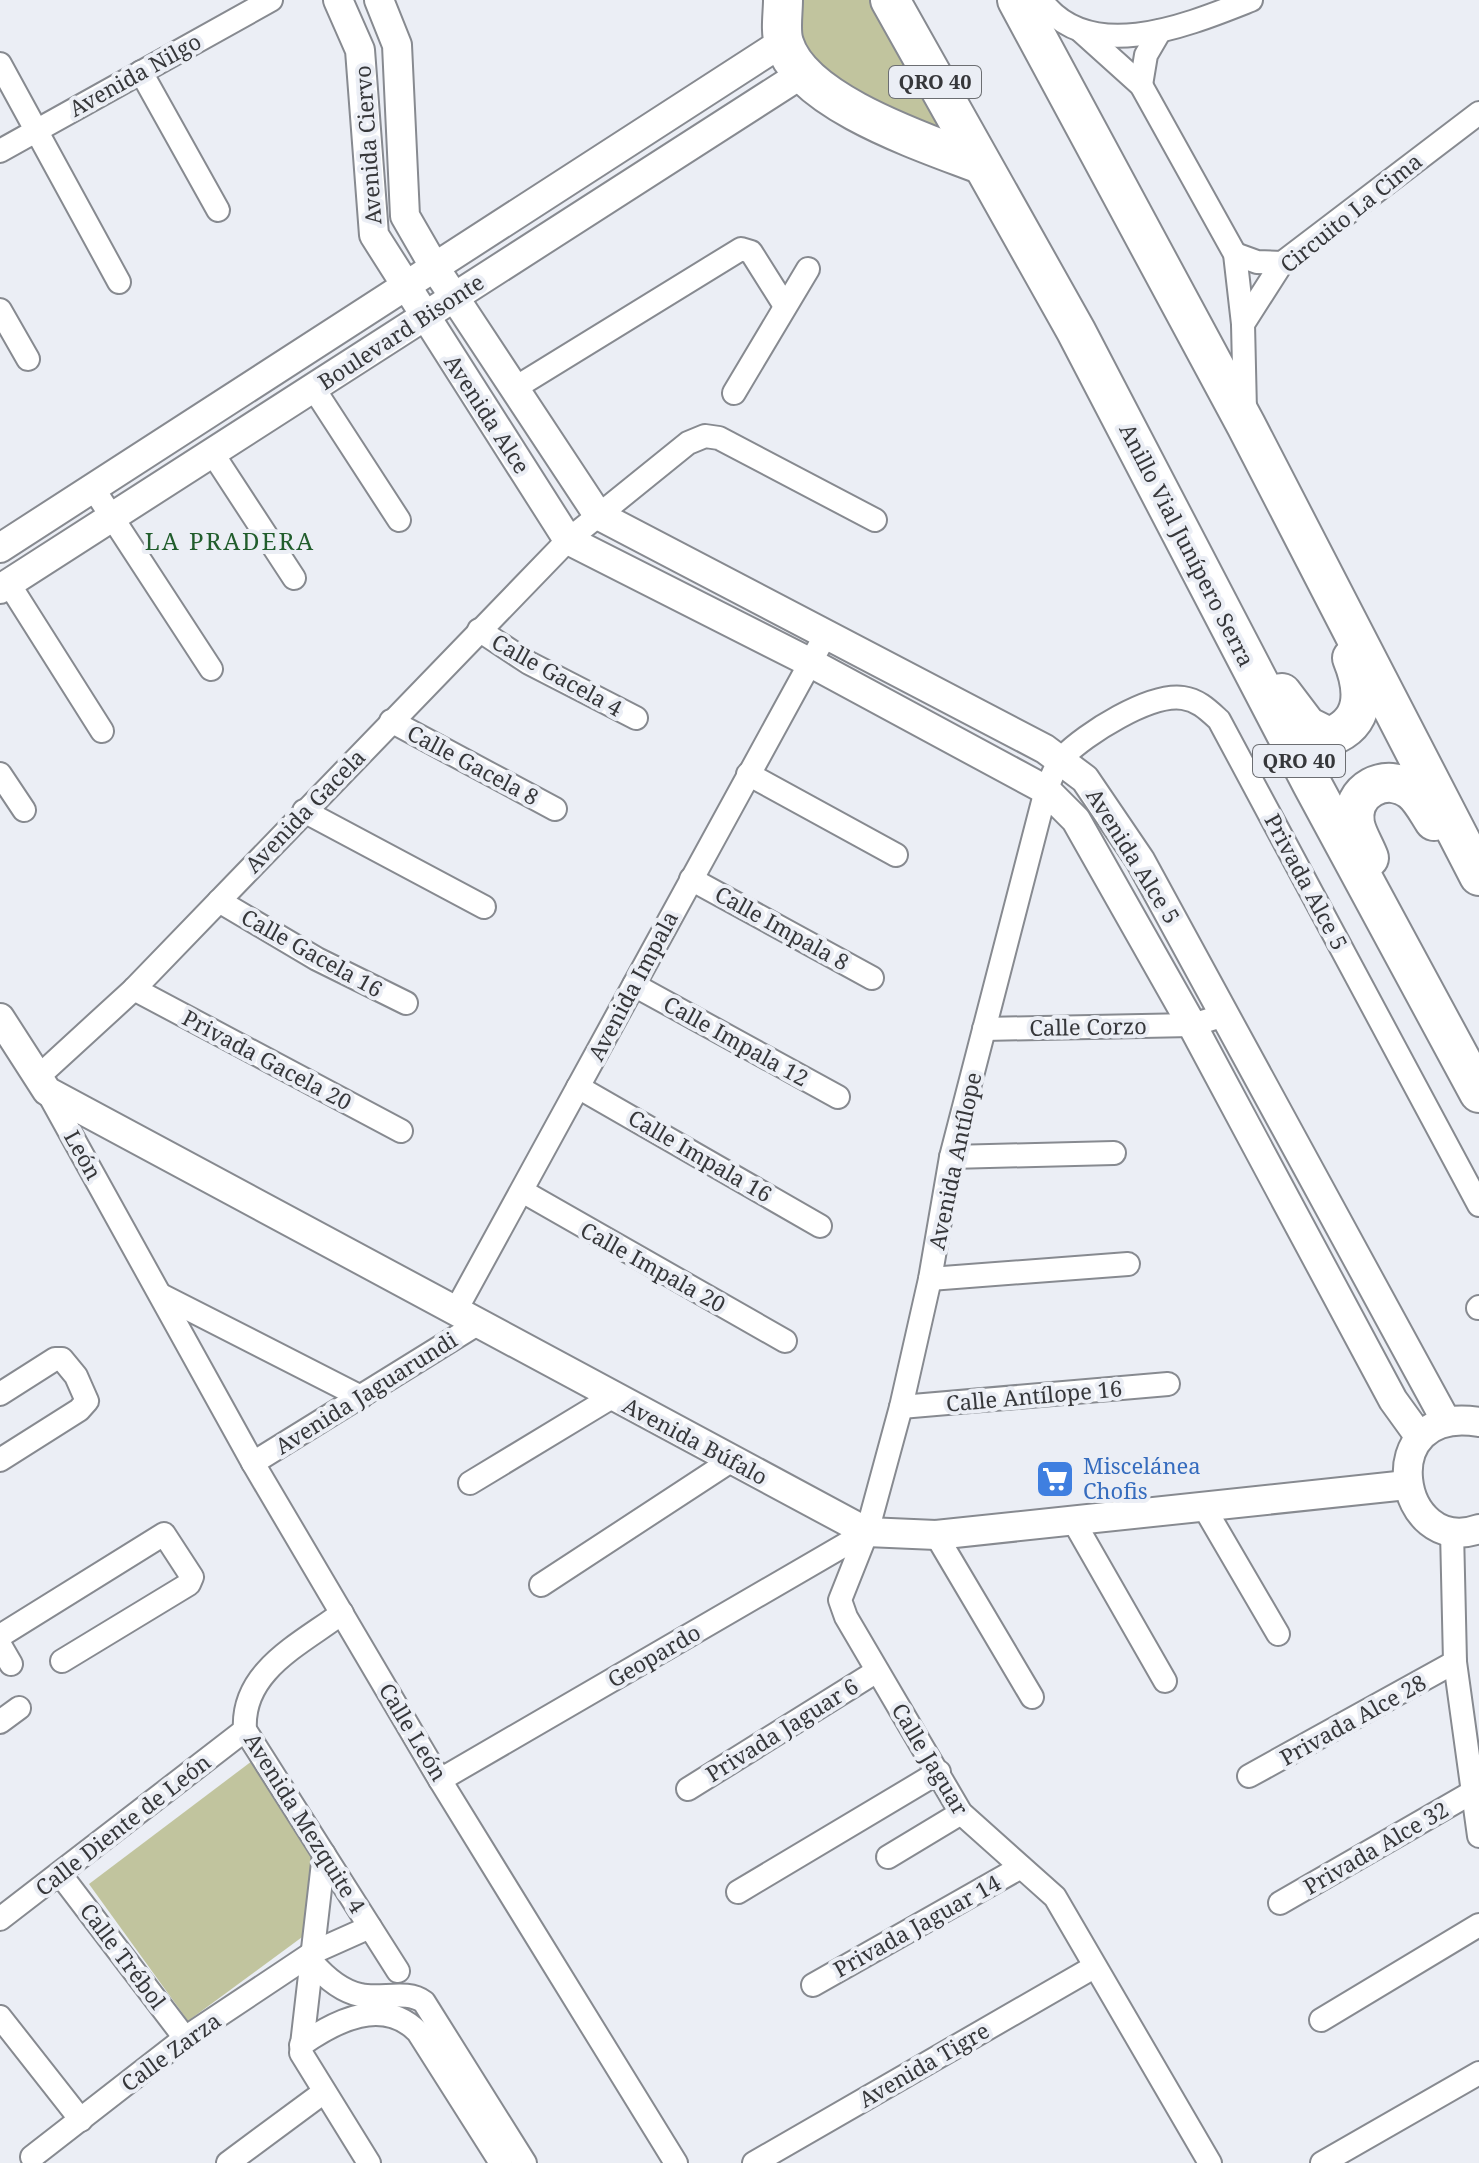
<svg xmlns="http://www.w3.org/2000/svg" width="1479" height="2163" viewBox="0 0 1479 2163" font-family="'Noto Serif',serif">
<rect width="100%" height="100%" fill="#ebeef5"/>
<g fill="#c1c49e">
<polygon points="783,0 890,0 980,164 800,75"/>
<polygon points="252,1761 317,1851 309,1932 188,2021 89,1884"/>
</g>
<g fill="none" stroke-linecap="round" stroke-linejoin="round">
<g stroke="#878a90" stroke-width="26">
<g id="minor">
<path d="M 1041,0 C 1089,67 1190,24 1251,0"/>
<polyline points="1081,31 1141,85 1235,254 1243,324"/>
<polyline points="0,64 119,282"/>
<polyline points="141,72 218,210"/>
<polyline points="1141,85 1146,55 1160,31"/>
<polyline points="0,151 271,0"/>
<polyline points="1235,254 1257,262 1282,263"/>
<polyline points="0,310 28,359"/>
<polyline points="515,388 741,249 751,252 785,306"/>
<polyline points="314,389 399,520"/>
<polyline points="734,393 808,269"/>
<polyline points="1245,411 1243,324 1282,263 1479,113"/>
<polyline points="213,454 294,578"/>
<polyline points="93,488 211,669"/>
<polyline points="9,584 102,731"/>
<polyline points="479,630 529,663 636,718"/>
<polyline points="391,721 555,809"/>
<polyline points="0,774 24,810"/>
<polyline points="748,774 896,855"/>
<polyline points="304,811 484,907"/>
<polyline points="691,879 872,978"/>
<polyline points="219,901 317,959 406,1003"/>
<polyline points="634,985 838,1097"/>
<polyline points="134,989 401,1131"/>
<polyline points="984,1029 1192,1025 1225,1015"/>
<polyline points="38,1077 134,989 568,540 688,443 705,436 719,438 875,520"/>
<polyline points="578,1087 820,1226"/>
<polyline points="47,1091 253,1463 440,1780 676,2163"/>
<polyline points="951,1157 1114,1153"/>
<polyline points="522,1191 785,1341"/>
<polyline points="930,1279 1128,1264"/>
<polyline points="161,1295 361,1397"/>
<polyline points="1478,1308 1479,1307"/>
<polyline points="456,1310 826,634"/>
<polyline points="0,1394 55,1359 62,1359 76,1376 87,1401 79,1410 0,1460"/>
<polyline points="901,1407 1168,1384"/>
<polyline points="253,1463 479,1323"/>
<polyline points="470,1483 612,1397"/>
<polyline points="1205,1509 1278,1634"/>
<polyline points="1074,1522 1165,1681"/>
<polyline points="1452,1531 1455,1662 1479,1836"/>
<polyline points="936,1535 1032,1697"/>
<polyline points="541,1585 732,1460"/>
<path d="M 342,1613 C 301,1644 241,1671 245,1730 L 398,1971"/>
<polyline points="0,1636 164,1534 192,1577 189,1584 62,1661"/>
<polyline points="0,1645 11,1664"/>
<polyline points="0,1722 19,1708"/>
<polyline points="1249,1776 1455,1662"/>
<polyline points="440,1780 867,1532"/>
<polyline points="688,1789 877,1671"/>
<polyline points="324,1854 301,2053 369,2163"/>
<polyline points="888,1857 961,1813"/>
<polyline points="60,1874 185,2038"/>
<polyline points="738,1892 939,1772"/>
<polyline points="1280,1903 1471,1793"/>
<polyline points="0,1919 245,1730"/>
<path d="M 312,1962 C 325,1977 341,1991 360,1995 C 381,2000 407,1989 424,2002 L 525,2163"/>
<polyline points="813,1985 1021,1867"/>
<polyline points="0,2017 81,2120"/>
<polyline points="1321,2020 1479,1925"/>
<path d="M 301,2045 C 335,2021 383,1996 418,2032 L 501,2163"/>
<polyline points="32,2157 185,2038 314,1952 370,1927"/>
<polyline points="228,2163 324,2092"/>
<polyline points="754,2163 1094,1967"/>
<path d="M 1210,2163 L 1055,1897 L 961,1813 L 846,1617 L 840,1600 L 867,1532 L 901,1407 L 930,1279 L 951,1157 L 1046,790 C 1051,780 1055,765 1063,757 C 1085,734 1150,693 1183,698 C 1198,700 1208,710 1219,720 L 1479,1205"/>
<polyline points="1322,2163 1479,2073"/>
</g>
</g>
<g stroke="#878a90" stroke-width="32">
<g id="tertiary">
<polyline points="338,0 360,50 374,235 568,540 809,662 1046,790 1076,820 1192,1025 1393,1400 1419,1436"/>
<polyline points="379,0 397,45 405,216 435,268 598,515 1045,749 1085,779 1140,860 1446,1421"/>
<polyline points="0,548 783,42"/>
<polyline points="0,589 800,75"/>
<polyline points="0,1018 47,1091 867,1532 936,1535 1407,1485"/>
<path d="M 1479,1422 C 1371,1404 1398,1558 1479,1529"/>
</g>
</g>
<g stroke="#878a90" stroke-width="42">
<g id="trunk">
<path d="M 783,0 C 783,13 780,31 784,43 C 802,103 926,143 980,164"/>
<polyline points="890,0 1076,331 1312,784 1479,1093"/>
<polyline points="1017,0 1246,425 1479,876"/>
<path d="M 1282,693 L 1307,726 L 1329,737 C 1367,723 1365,690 1352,658"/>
<path d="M 1369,858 C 1365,847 1357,835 1355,824 C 1349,790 1387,771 1412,791 C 1421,798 1428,812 1434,821"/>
</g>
</g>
<use href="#minor" stroke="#fff" stroke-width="22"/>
<use href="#tertiary" stroke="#fff" stroke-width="28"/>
<use href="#trunk" stroke="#fff" stroke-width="38"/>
</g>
<defs>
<g id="supermarket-square" transform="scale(2)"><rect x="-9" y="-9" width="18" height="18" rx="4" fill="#3f7fe0" stroke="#ebeef5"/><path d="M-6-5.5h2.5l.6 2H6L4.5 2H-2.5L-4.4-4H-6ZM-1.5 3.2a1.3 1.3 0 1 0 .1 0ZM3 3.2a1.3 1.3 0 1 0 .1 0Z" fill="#fff"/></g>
</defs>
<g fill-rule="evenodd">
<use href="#supermarket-square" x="1055" y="1479"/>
</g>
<g text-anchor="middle" stroke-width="8" stroke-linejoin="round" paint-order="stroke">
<g fill="#ebeef5" stroke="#6c6e72" stroke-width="2">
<rect x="889" y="66" width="92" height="32" rx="6"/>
<rect x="1253" y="745" width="92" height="32" rx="6"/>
</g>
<g font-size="20" font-weight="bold" fill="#36373a">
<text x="935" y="89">QRO 40</text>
<text x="1299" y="768">QRO 40</text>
</g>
<g font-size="22" fill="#36373a" stroke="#ebeef5">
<text transform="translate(135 75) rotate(-29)" y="8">Avenida Nilgo</text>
<text transform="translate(368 145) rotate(-94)" y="8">Avenida Ciervo</text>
<text transform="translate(1351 213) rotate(-39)" y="8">Circuito La Cima</text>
<text transform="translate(401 332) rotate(-33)" y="8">Boulevard Bisonte</text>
<text transform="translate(487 414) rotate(57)" y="8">Avenida Alce</text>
<text transform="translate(1187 545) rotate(63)" y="8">Anillo Vial Junípero Serra</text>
<text transform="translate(557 675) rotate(29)" y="8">Calle Gacela 4</text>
<text transform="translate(473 765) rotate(28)" y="8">Calle Gacela 8</text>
<text transform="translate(305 811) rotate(-46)" y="8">Avenida Gacela</text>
<text transform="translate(1133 856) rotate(58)" y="8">Avenida Alce 5</text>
<text transform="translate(1306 882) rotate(62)" y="8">Privada Alce 5</text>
<text transform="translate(782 928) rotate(29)" y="8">Calle Impala 8</text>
<text transform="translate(312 953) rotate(29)" y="8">Calle Gacela 16</text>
<text transform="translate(633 986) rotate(-62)" y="8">Avenida Impala</text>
<text transform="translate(1088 1027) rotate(-1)" y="8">Calle Corzo</text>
<text transform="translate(736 1041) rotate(29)" y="8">Calle Impala 12</text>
<text transform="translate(267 1060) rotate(28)" y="8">Privada Gacela 20</text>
<text transform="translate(83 1155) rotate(61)" y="8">León</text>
<text transform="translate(700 1156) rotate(30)" y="8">Calle Impala 16</text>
<text transform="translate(955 1161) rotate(-78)" y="8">Avenida Antílope</text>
<text transform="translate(653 1267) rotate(29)" y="8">Calle Impala 20</text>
<text transform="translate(366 1393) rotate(-32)" y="8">Avenida Jaguarundi</text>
<text transform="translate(1034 1396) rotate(-5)" y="8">Calle Antílope 16</text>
<text transform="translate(695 1441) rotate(28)" y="8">Avenida Búfalo</text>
<text transform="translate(654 1656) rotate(-30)" y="8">Geopardo</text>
<text transform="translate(1353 1720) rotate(-29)" y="8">Privada Alce 28</text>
<text transform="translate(782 1730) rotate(-32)" y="8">Privada Jaguar 6</text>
<text transform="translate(413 1732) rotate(59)" y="8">Calle León</text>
<text transform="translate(930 1759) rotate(59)" y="8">Calle Jaguar</text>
<text transform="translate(305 1823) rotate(58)" y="8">Avenida Mezquite 4</text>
<text transform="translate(123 1825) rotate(-38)" y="8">Calle Diente de León</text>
<text transform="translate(1376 1848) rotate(-30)" y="8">Privada Alce 32</text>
<text transform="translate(917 1926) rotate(-29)" y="8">Privada Jaguar 14</text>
<text transform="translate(123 1956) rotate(53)" y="8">Calle Trébol</text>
<text transform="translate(171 2052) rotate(-36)" y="8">Calle Zarza</text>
<text transform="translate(924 2065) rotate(-30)" y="8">Avenida Tigre</text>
</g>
<g font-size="22" fill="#366cbe" stroke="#ebeef5" text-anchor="start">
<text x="1083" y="1474">Miscelánea<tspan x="1083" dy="25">Chofis</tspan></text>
</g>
<g font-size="24" letter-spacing="2" fill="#215d2c" stroke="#ebeef5">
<text x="230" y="550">LA PRADERA</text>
</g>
</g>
</svg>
